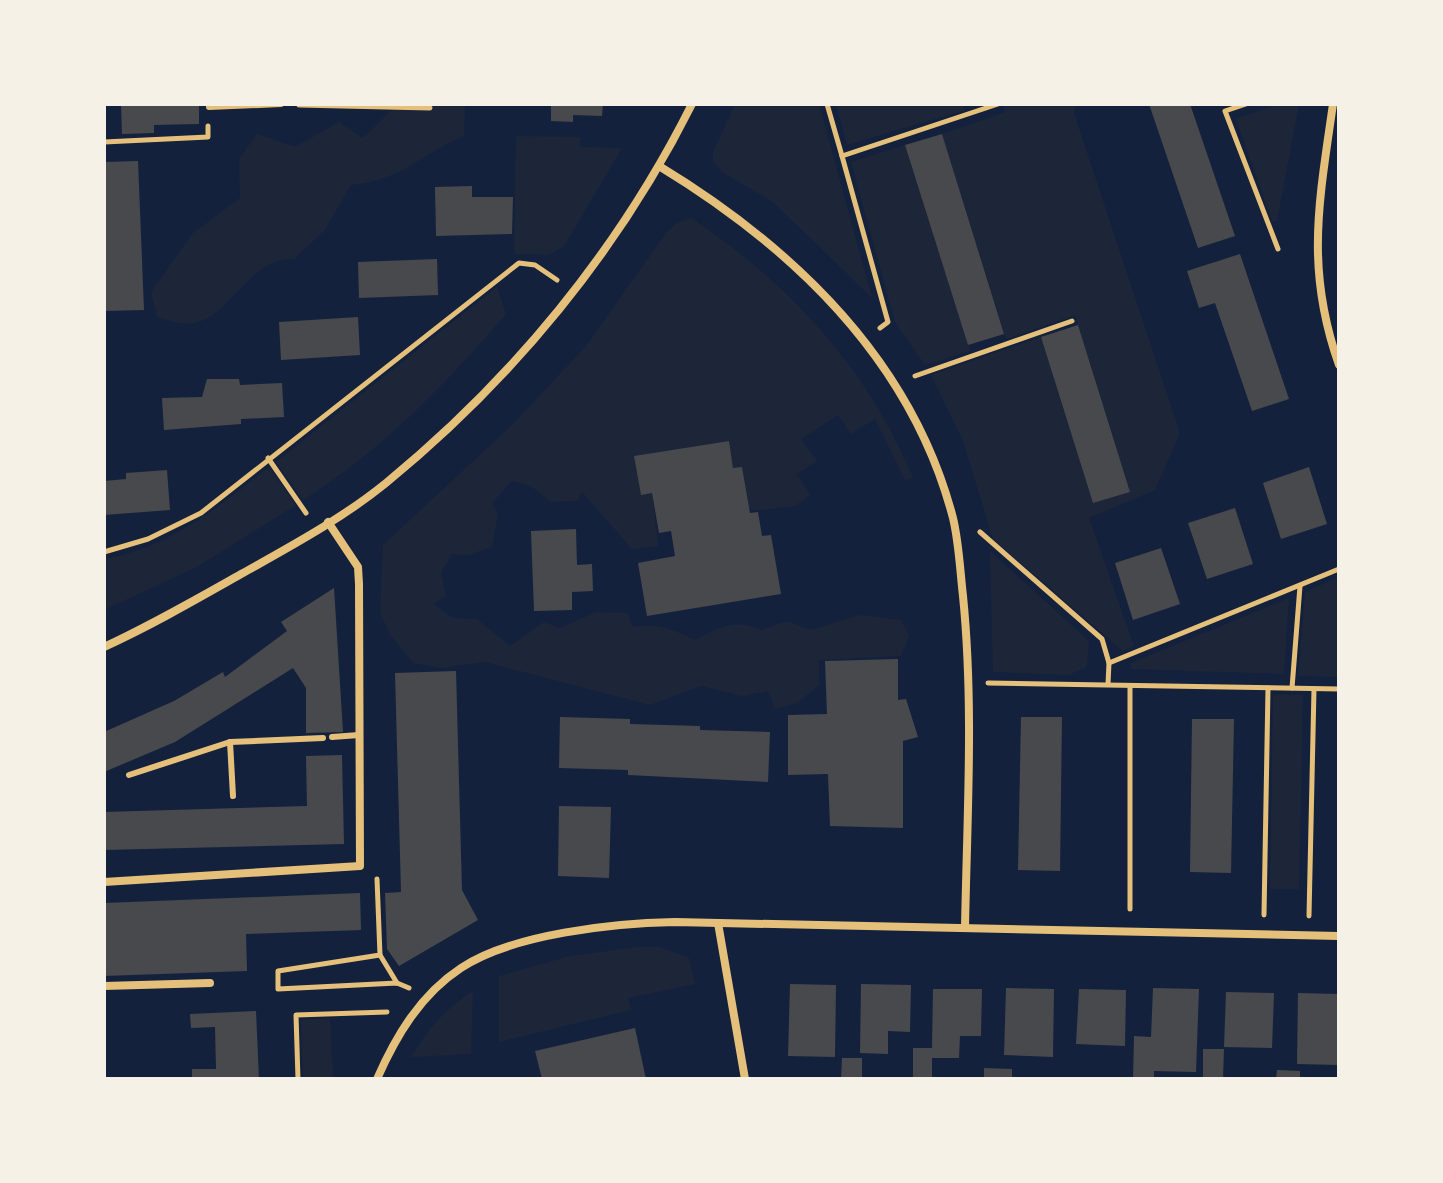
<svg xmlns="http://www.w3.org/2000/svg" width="1443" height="1183" viewBox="0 0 1443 1183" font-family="'DejaVu Sans',sans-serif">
<rect width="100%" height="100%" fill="#14213d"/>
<g fill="#1d2539">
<path d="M 398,104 L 465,105 L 464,136 C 422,154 400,181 351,185 L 324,231 L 294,259 C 246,257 232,322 187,324 C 178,324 166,319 157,317 L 151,292 L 193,233 L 240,198 L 239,159 L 257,134 L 295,147 L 339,122 L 363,138 Z"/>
<polygon points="735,104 819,104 872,298 773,202 722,172 713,161 713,152"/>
<polygon points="836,104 963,104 965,110 847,145"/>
<polygon points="1003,104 1076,104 1074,113 1180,433 1155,490 1089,518 1134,646 1123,651 993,539 963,441 931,375 1041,337 1093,503 1130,492 1075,315 1006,339 942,134 1005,112"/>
<polygon points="1278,104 1299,104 1277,221 1272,221 1236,119"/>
<polygon points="516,136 580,137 580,147 622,148 564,246 549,255 514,254"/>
<polygon points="905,145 970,351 925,365 895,322 851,162"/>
<path d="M 691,218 C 788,282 869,370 913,478 L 905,480 L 875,419 L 851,434 L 838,415 L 801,439 L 817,461 L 797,474 L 810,495 L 795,506 L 754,511 L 749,508 L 742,467 L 733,468 L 728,441 L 634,456 L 641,494 L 652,493 L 658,546 L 632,549 L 582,492 L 577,501 L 551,502 L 531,486 L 512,481 L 492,503 L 498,514 L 492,547 L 468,555 L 452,554 L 441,573 L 446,596 L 434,604 L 453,618 L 477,619 L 510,646 L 544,622 L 560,628 L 596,612 L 628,613 L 633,627 C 656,622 675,630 695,640 C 717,628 737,618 761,630 L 787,621 L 811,630 L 859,615 L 901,620 L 909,636 L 901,656 L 819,660 L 819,685 L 797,703 L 775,709 L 768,691 L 742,696 L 701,686 L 650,705 L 485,662 L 441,668 L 413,663 L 391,636 L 380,613 L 383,545 L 512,425 L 586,346 L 666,233 L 677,223 Z"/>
<path d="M 497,287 L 506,314 C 445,385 382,450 303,500 L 276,462 Z"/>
<path d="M 269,467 L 296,505 L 195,568 L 104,610 L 104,559 C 171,547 217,508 269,467 Z"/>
<polygon points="990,551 1089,641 1087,667 1069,675 993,672"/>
<polygon points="1339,577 1339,677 1298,676 1305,592"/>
<polygon points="1289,598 1284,674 1131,669 1131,663"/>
<polygon points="1273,694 1303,695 1299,889 1270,889"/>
<polygon points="638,947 660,947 689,958 695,984 628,998 631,1010 499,1042 499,976 570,956"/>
<path d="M 473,991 L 471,1054 L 411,1057 C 428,1029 445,1009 473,991 Z"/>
<polygon points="330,1018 333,1079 303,1079 301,1020"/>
</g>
<g fill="#48494c">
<polygon points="121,104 199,104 199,124 154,125 154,133 122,134"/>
<polygon points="551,104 603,104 602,116 573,115 573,122 551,121"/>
<polygon points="1149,104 1190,104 1235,236 1198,248"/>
<polygon points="942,134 1004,334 968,345 905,145"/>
<polygon points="138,161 144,310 104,311 104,162"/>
<polygon points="472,186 472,197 513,197 512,234 436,236 435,187"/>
<polygon points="1240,254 1289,399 1252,411 1215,303 1199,308 1187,271"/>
<polygon points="437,259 438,295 359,298 358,262"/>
<polygon points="358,317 360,355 281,360 279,322"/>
<polygon points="1078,325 1130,492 1093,503 1041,337"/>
<polygon points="207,379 239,379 240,385 282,383 284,417 241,419 241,424 164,430 162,398 202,397"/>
<polygon points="729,441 733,468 742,467 750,513 758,512 762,536 771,535 781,594 647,616 638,563 675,556 671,531 659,533 652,493 641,495 634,456"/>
<polygon points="1309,467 1327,524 1281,539 1263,483"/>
<polygon points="167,470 170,510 104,515 104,481 126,479 126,473"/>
<polygon points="1235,508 1253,564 1207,579 1188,523"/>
<polygon points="576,529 577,565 592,564 593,591 572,592 572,610 534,611 531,531"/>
<polygon points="1161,548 1180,604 1133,620 1115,563"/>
<polygon points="334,588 343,732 306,733 306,688 293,668 175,742 104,772 104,732 174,701 223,672 225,677 287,631 281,622"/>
<polygon points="898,659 898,700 906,699 918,737 903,741 903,828 830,826 828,774 788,775 788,715 827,714 825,661"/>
<polygon points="456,671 462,890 478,920 399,966 387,949 385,893 401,892 395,673"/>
<polygon points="560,717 630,719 630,724 700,726 700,730 770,732 768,782 628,775 628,770 559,768"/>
<polygon points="1021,717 1062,717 1060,871 1018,870"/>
<polygon points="1192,719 1234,719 1231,873 1190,872"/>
<polygon points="342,755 344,844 104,850 104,812 307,806 306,756"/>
<polygon points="559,806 611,807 609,878 558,876"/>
<polygon points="360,893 361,930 246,934 247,971 104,976 104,903"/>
<polygon points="790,984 836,985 835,1057 788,1056"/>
<polygon points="861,984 911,985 910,1032 888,1031 888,1054 860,1053"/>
<polygon points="1006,988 1054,989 1053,1057 1004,1055"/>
<polygon points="1153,988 1199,989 1196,1072 1154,1071 1154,1079 1133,1079 1134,1036 1151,1037"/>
<polygon points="933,989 982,989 981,1036 960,1036 959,1058 932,1058 932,1079 913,1079 913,1048 932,1048"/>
<polygon points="1079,989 1126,990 1125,1046 1076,1044"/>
<polygon points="1226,992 1274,993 1272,1048 1224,1047"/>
<polygon points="1298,993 1339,994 1339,1065 1297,1064"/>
<polygon points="256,1011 259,1079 192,1079 192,1069 216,1069 215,1027 191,1028 190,1014"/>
<polygon points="635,1028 646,1079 542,1079 535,1051"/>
<polygon points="1203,1049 1224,1049 1223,1079 1203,1079"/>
<polygon points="842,1058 862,1058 862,1079 841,1079"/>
<polygon points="984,1068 1012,1069 1012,1079 984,1079"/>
<polygon points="1277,1070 1300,1071 1300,1079 1276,1079"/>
</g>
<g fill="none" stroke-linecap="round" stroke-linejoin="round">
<g stroke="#e5c07b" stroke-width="5">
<polyline points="827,104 842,156"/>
<polyline points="1246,104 1225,111 1278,249"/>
<polyline points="299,105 430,108"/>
<polyline points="104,142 208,137 208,126"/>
<polyline points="880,328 888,322 842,156 998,104"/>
<polyline points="915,376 1072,321"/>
<polyline points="268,458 306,513"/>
<polyline points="980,532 1102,639 1109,663 1108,684"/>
<polyline points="104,552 148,539 201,513 519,263 535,265 557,280"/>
<polyline points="1109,663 1339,569"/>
<polyline points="988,683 1339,689"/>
<polyline points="1292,688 1300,586"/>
<polyline points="377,879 380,955 278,971 278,989 397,983 409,988"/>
<polyline points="1130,909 1130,686"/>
<polyline points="1264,915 1268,688"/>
<polyline points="1309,916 1314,689"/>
<polyline points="380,955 397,983"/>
<polyline points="298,1079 296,1015 387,1012"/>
</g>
<g stroke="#e5c07b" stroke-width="6">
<polyline points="209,107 281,104"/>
<polyline points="332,737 359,735"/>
<polyline points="230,742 233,796"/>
<polyline points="129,775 230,742 323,738"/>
</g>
<g stroke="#e5c07b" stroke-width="8">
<path d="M 1333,104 C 1319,202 1305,269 1339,365"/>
<path d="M 659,166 C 794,248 912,361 953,518 C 959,543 960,570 963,596 C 974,706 967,818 965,928"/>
<path d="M 104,647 C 152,625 197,599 243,573 C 291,546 343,518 386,483 C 513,379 619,250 692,104"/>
<polyline points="104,882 360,866 359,584 358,567 328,522"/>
<polyline points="718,923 745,1079"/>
<polyline points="104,986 210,983"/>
<path d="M 377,1079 C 396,1036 420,995 461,968 C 512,934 614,923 675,922 L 1339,936"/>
</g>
</g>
<rect width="1443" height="1183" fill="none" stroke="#f6f1e7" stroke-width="212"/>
</svg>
